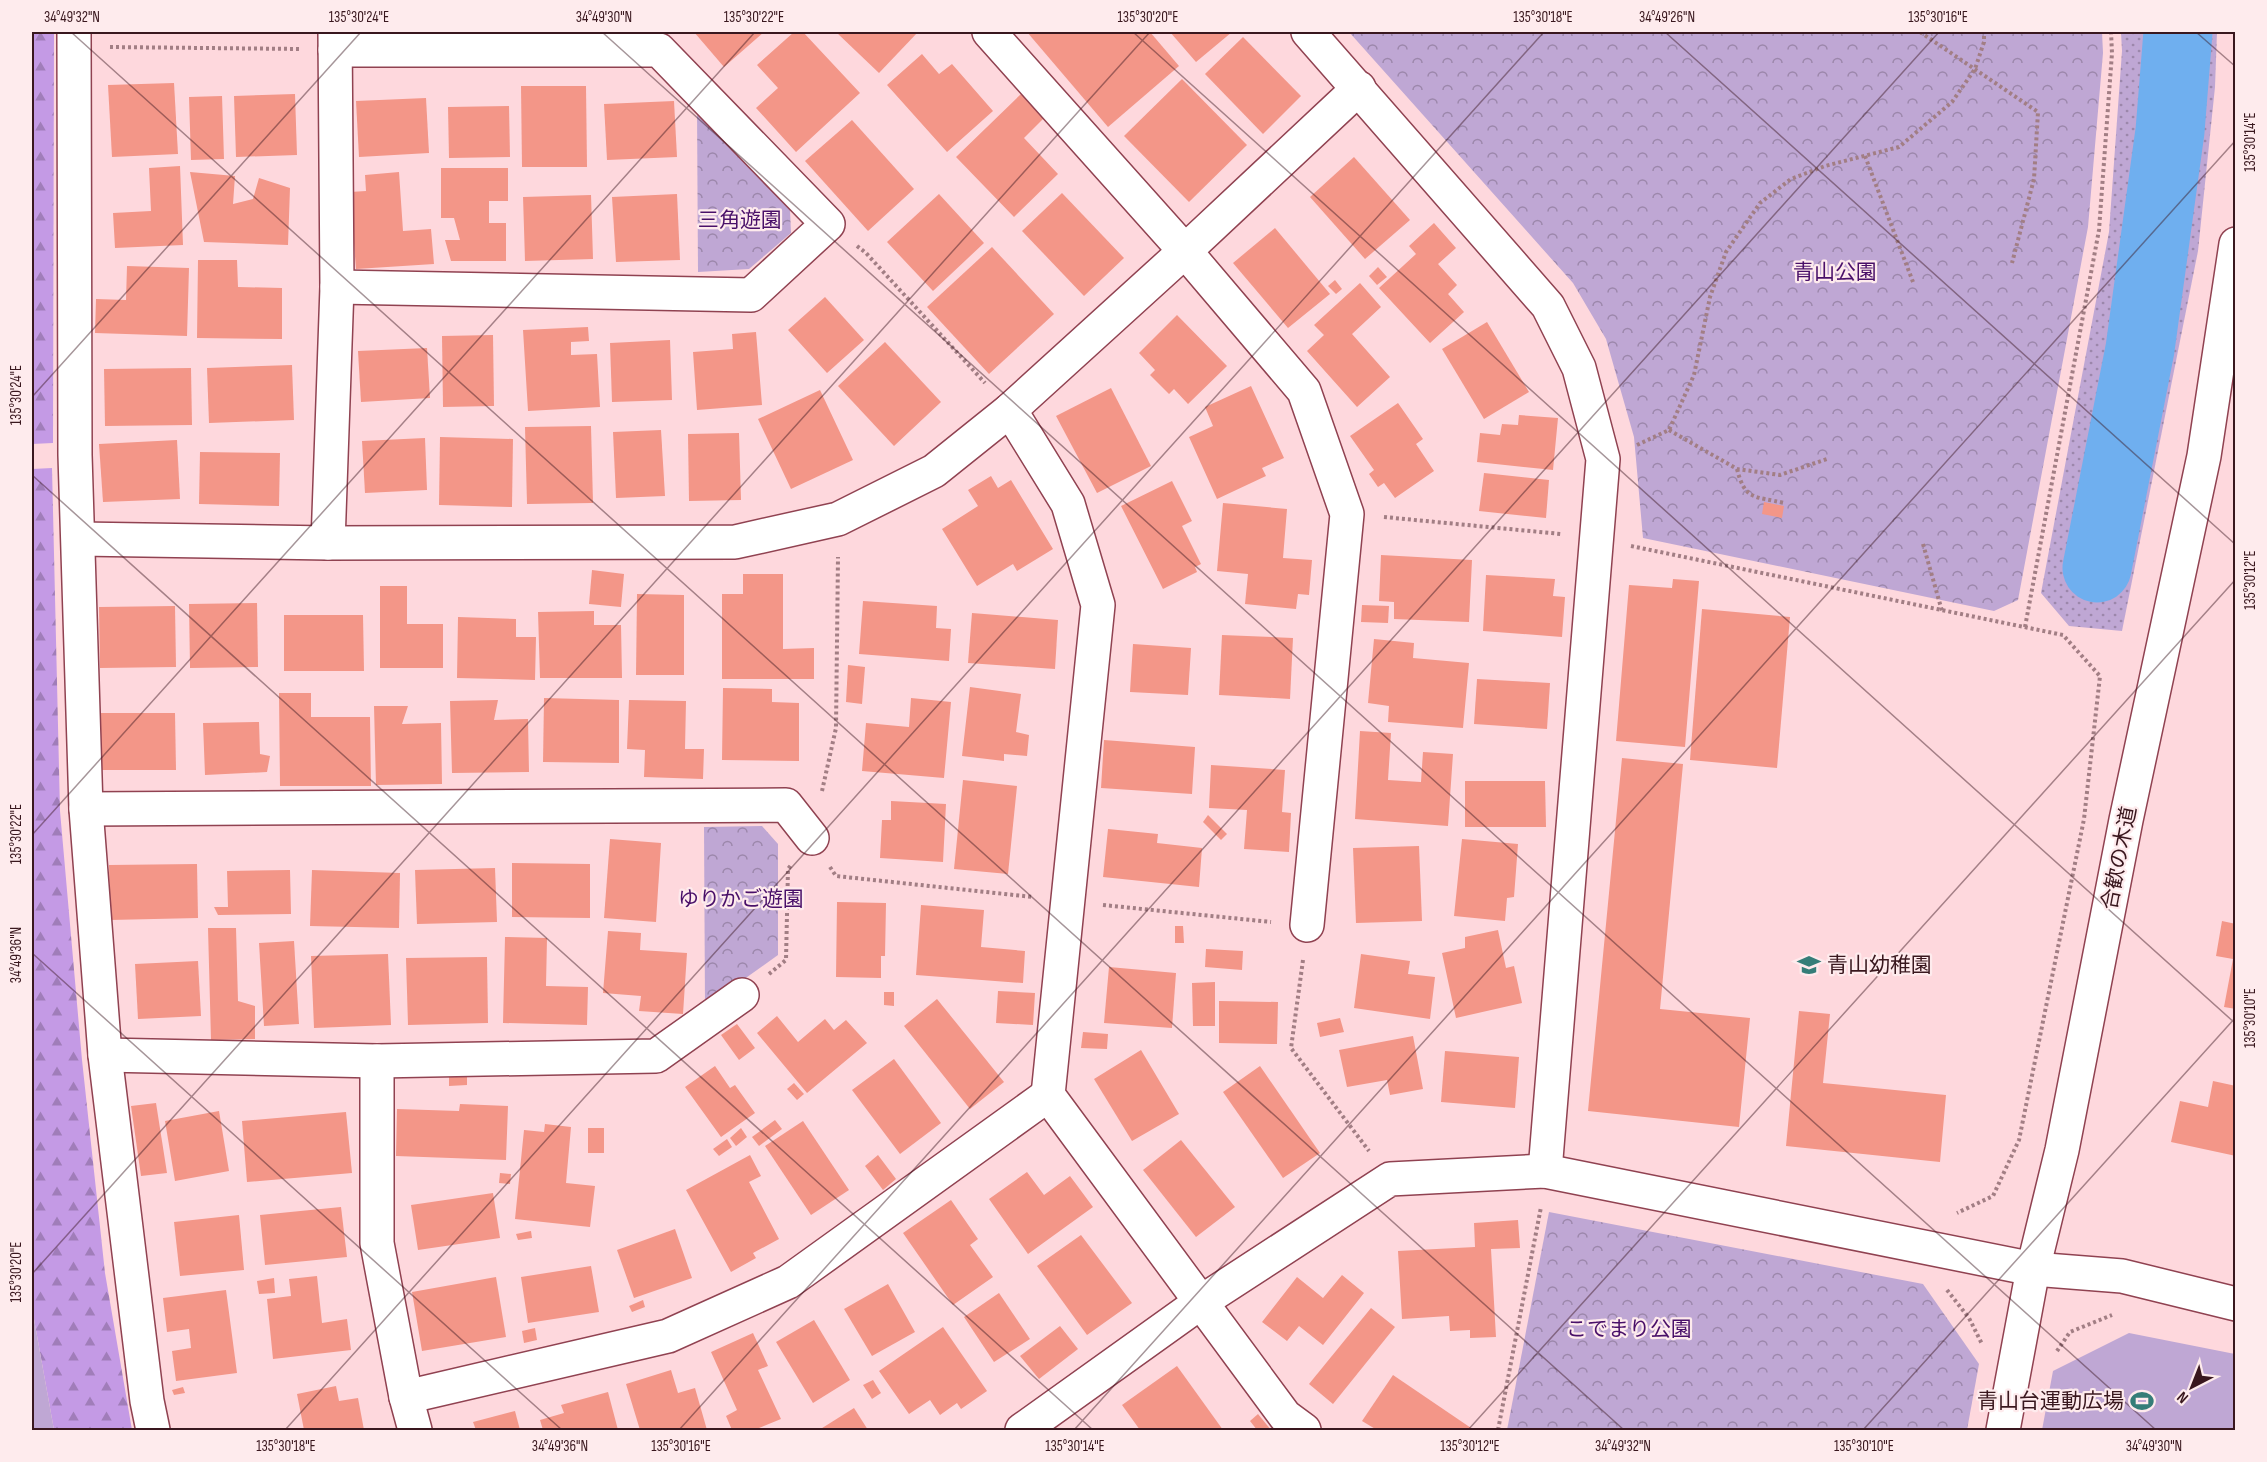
<svg xmlns="http://www.w3.org/2000/svg" width="2267" height="1462" viewBox="0 0 2267 1462" font-family="'Sofia Sans Condensed','Noto Sans JP',sans-serif">
<defs>
<pattern id="grass-dots" width="8" height="8" patternUnits="userSpaceOnUse" patternTransform="scale(1.5)"><rect width="8" height="8" fill="#bfa7d4"/><path d="M2 2h.1M6 6h.1" fill="none" stroke="#9c87ab" stroke-width="1.8" stroke-linecap="round"/></pattern>
<pattern id="forest-firs" width="22" height="20" patternUnits="userSpaceOnUse" patternTransform="scale(1.5)"><rect width="22" height="20" fill="#c49ae5"/><path d="M5 1l3.5 6h-7zM16 11l3.5 6h-7z" fill="#a07db9"/></pattern>
<pattern id="park-crowns" width="20" height="18" patternUnits="userSpaceOnUse" patternTransform="scale(1.5)"><rect width="20" height="18" fill="#bfa7d4"/><path d="M2 6a3 3 0 1 1 6 0M12 15a3 3 0 1 1 6 0" fill="none" stroke="#9c87ab"/></pattern>
</defs>
<rect width="100%" height="100%" fill="#fed8dd"/>
<polygon fill="url(#grass-dots)" points="2121,32 2217,32 2215,87 2198,251 2122,631 2069,626 2041,593 2109,232 2122,51"/>
<g fill="url(#forest-firs)">
<polygon points="32,32 54,32 53,443 32,444"/>
<polygon points="52,468 60,811 82,1060 105,1273 132,1430 54,1430 32,1308 32,469"/>
</g>
<g fill="url(#park-crowns)">
<polygon points="1349,32 2102,32 2103,53 2088,227 2018,600 1994,611 1643,538 1634,437 1606,339 1573,283"/>
<polygon points="697,107 790,210 791,233 749,269 698,272"/>
<polygon points="762,826 778,844 778,955 705,1007 704,827"/>
<polygon points="1549,1212 1923,1284 1979,1364 1967,1430 1507,1430"/>
</g>
<g fill="#bfa7d4">
<polygon points="32,1308 54,1430 32,1430"/>
<polygon points="2129,1333 2235,1354 2235,1430 2042,1430 2053,1371"/>
</g>
<g fill="none" stroke-linecap="round" stroke-linejoin="round">
<polyline stroke="#6fafef" stroke-width="69" points="2097,568 2140,349 2170,131 2178,32"/>
</g>
<g fill="#f39688">
<polygon points="694,32 764,32 724,67"/>
<polygon points="794,32 803,32 860,93 796,152 756,108 778,88 757,65"/>
<polygon points="836,32 918,32 879,73"/>
<polygon points="1027,32 1150,32 1179,66 1108,127"/>
<polygon points="1170,32 1232,32 1196,62"/>
<polygon points="1243,37 1301,96 1263,134 1205,74"/>
<polygon points="922,54 939,74 952,64 993,111 947,152 887,85"/>
<polygon points="1182,79 1247,145 1189,202 1124,136"/>
<polygon points="174,83 178,154 112,157 108,85"/>
<polygon points="521,86 586,86 587,167 522,167"/>
<polygon points="295,94 297,155 236,157 234,96"/>
<polygon points="1021,94 1044,118 1024,138 1058,174 1014,217 956,157"/>
<polygon points="222,96 224,159 191,160 189,97"/>
<polygon points="426,98 429,153 359,157 356,101"/>
<polygon points="674,101 677,157 607,160 604,104"/>
<polygon points="509,106 510,157 449,158 448,107"/>
<polygon points="852,120 914,189 868,231 805,161"/>
<polygon points="1354,157 1410,220 1365,259 1310,197"/>
<polygon points="180,166 183,245 115,248 113,213 151,211 149,168"/>
<polygon points="441,168 508,168 508,201 489,201 489,223 506,223 506,261 451,261 445,240 460,240 454,218 441,218"/>
<polygon points="190,172 235,176 233,204 253,199 259,178 290,188 288,245 204,242"/>
<polygon points="399,172 403,231 431,229 434,264 356,269 350,192 366,191 365,175"/>
<polygon points="1062,193 1124,258 1084,296 1022,231"/>
<polygon points="677,194 680,260 616,262 612,197"/>
<polygon points="939,194 984,243 933,291 887,242"/>
<polygon points="591,195 593,259 525,261 523,197"/>
<polygon points="1434,223 1456,248 1438,264 1457,285 1448,294 1464,312 1430,343 1379,288 1416,254 1409,246"/>
<polygon points="1275,228 1330,294 1288,328 1233,263"/>
<polygon points="992,247 1054,314 989,374 927,307"/>
<polygon points="198,260 237,260 238,287 282,288 282,339 197,338"/>
<polygon points="127,266 189,268 187,336 95,333 96,299 126,300"/>
<polygon points="1378,267 1387,277 1377,285 1369,276"/>
<polygon points="1335,280 1342,289 1336,294 1328,286"/>
<polygon points="1360,283 1381,307 1352,334 1390,377 1357,407 1307,351 1324,335 1314,325"/>
<polygon points="825,297 864,340 827,373 788,330"/>
<polygon points="1177,315 1227,366 1188,404 1174,389 1169,394 1150,375 1155,370 1139,353"/>
<polygon points="1487,322 1529,392 1484,419 1442,349"/>
<polygon points="588,327 589,341 571,342 571,355 597,354 600,407 528,411 523,330"/>
<polygon points="756,332 762,405 697,410 693,352 733,349 732,334"/>
<polygon points="493,335 494,406 443,407 442,336"/>
<polygon points="670,340 672,400 612,402 610,343"/>
<polygon points="885,342 941,402 894,446 838,386"/>
<polygon points="427,348 430,398 361,402 358,351"/>
<polygon points="292,365 294,420 209,423 207,368"/>
<polygon points="191,368 192,425 105,426 104,369"/>
<polygon points="1251,386 1284,458 1262,468 1266,476 1217,499 1189,437 1213,426 1205,407"/>
<polygon points="1111,388 1151,466 1097,493 1056,416"/>
<polygon points="820,390 853,460 791,489 758,419"/>
<polygon points="1398,403 1423,439 1416,444 1434,471 1395,498 1384,483 1378,487 1369,474 1374,470 1350,436"/>
<polygon points="1519,415 1558,418 1553,470 1477,462 1480,433 1500,435 1502,424 1518,425"/>
<polygon points="591,426 593,503 527,504 525,427"/>
<polygon points="661,430 665,496 616,498 613,432"/>
<polygon points="739,433 741,500 689,501 688,434"/>
<polygon points="440,437 513,439 512,507 439,505"/>
<polygon points="425,438 427,490 365,493 362,441"/>
<polygon points="177,440 180,499 103,502 99,444"/>
<polygon points="200,452 280,453 279,506 199,504"/>
<polygon points="1484,473 1549,480 1546,518 1479,511"/>
<polygon points="991,476 998,488 1011,480 1053,549 1017,571 1013,564 977,586 942,529 978,506 968,490"/>
<polygon points="1172,481 1192,521 1182,526 1201,564 1195,567 1197,572 1163,589 1121,506"/>
<polygon points="1764,502 1784,506 1782,518 1762,514"/>
<polygon points="1223,503 1287,509 1283,558 1312,560 1309,595 1298,594 1296,609 1245,604 1248,574 1217,571"/>
<polygon points="1381,555 1472,560 1469,622 1394,619 1394,602 1379,601"/>
<polygon points="592,570 624,574 621,607 589,604"/>
<polygon points="743,574 783,574 783,649 814,648 814,679 722,679 722,594 743,594"/>
<polygon points="1486,575 1555,579 1553,596 1565,597 1562,637 1483,631"/>
<polygon points="1673,579 1699,581 1685,747 1616,741 1629,585 1672,588"/>
<polygon points="380,586 407,586 407,624 443,624 443,668 380,668"/>
<polygon points="637,594 684,595 684,675 636,675"/>
<polygon points="863,601 937,606 936,628 951,629 949,661 859,654"/>
<polygon points="257,603 258,667 190,668 189,604"/>
<polygon points="1362,605 1389,606 1388,623 1361,622"/>
<polygon points="175,606 176,667 100,668 99,607"/>
<polygon points="1702,609 1790,617 1777,768 1690,760"/>
<polygon points="594,611 594,625 621,625 622,678 540,678 538,612"/>
<polygon points="972,613 1058,620 1055,669 968,663"/>
<polygon points="284,615 363,615 364,671 284,671"/>
<polygon points="458,617 516,619 516,637 536,637 535,680 457,678"/>
<polygon points="1222,635 1293,638 1290,699 1219,695"/>
<polygon points="1374,639 1414,643 1413,658 1469,663 1463,728 1388,722 1389,706 1368,703"/>
<polygon points="1133,644 1191,648 1188,695 1130,692"/>
<polygon points="848,665 865,667 862,704 846,702"/>
<polygon points="1477,679 1550,683 1547,729 1474,724"/>
<polygon points="970,687 1021,694 1016,732 1029,735 1027,756 1004,754 1004,761 962,756"/>
<polygon points="723,688 772,689 772,702 799,703 799,761 722,760"/>
<polygon points="279,693 311,693 311,717 370,717 371,786 280,786"/>
<polygon points="544,698 619,700 619,763 543,762"/>
<polygon points="911,698 951,702 944,778 862,771 866,723 909,727"/>
<polygon points="498,700 494,720 528,719 529,772 452,773 450,701"/>
<polygon points="629,700 686,701 685,749 704,749 703,779 644,777 645,750 627,749"/>
<polygon points="374,706 408,706 402,724 441,723 442,784 376,785"/>
<polygon points="97,713 175,713 176,770 97,770"/>
<polygon points="259,722 260,754 270,756 267,772 205,775 203,723"/>
<polygon points="1360,731 1391,733 1388,780 1421,782 1423,752 1453,754 1448,826 1355,819"/>
<polygon points="1104,740 1195,747 1192,794 1101,788"/>
<polygon points="1622,758 1683,764 1660,1009 1750,1018 1739,1127 1588,1111"/>
<polygon points="1211,765 1285,770 1282,812 1291,813 1289,852 1244,849 1247,810 1209,808"/>
<polygon points="963,780 1017,786 1008,874 954,869"/>
<polygon points="1465,781 1545,781 1546,827 1465,827"/>
<polygon points="891,801 946,804 943,862 880,858 882,820 891,820"/>
<polygon points="1208,815 1227,834 1221,840 1203,822"/>
<polygon points="1108,829 1158,834 1157,843 1202,848 1199,887 1103,877"/>
<polygon points="610,839 661,843 656,922 604,918"/>
<polygon points="1462,839 1518,844 1514,897 1507,898 1505,921 1454,916"/>
<polygon points="1419,846 1422,921 1356,923 1353,848"/>
<polygon points="512,863 590,864 590,918 512,917"/>
<polygon points="197,864 198,918 110,920 109,865"/>
<polygon points="495,868 497,922 417,924 415,870"/>
<polygon points="290,870 291,914 218,915 214,907 228,907 227,871"/>
<polygon points="312,870 400,873 399,928 310,926"/>
<polygon points="837,902 886,903 885,956 881,956 881,978 836,977"/>
<polygon points="921,905 984,910 981,947 1025,951 1023,983 916,975"/>
<polygon points="2222,921 2236,924 2236,1009 2224,1007 2233,959 2216,956"/>
<polygon points="1175,926 1183,926 1184,943 1175,943"/>
<polygon points="208,928 236,928 238,1001 255,1006 255,1039 211,1040"/>
<polygon points="1498,930 1506,968 1514,966 1522,1003 1456,1018 1442,953 1465,948 1465,937"/>
<polygon points="608,931 641,933 640,950 687,953 683,1014 639,1011 641,996 603,993"/>
<polygon points="505,937 547,938 546,986 588,987 587,1025 503,1023"/>
<polygon points="294,941 299,1024 264,1026 259,943"/>
<polygon points="1206,949 1243,951 1242,970 1205,967"/>
<polygon points="388,954 391,1025 314,1028 311,956"/>
<polygon points="1361,954 1410,961 1408,974 1435,977 1430,1019 1354,1008"/>
<polygon points="487,957 488,1023 408,1025 406,958"/>
<polygon points="198,961 201,1016 138,1019 135,964"/>
<polygon points="1109,967 1176,973 1172,1028 1104,1023"/>
<polygon points="1215,982 1215,1026 1193,1026 1192,983"/>
<polygon points="998,991 1035,993 1033,1025 996,1023"/>
<polygon points="884,992 894,992 894,1006 884,1005"/>
<polygon points="937,999 1004,1082 970,1109 904,1026"/>
<polygon points="1219,1001 1278,1002 1277,1044 1219,1043"/>
<polygon points="1799,1011 1830,1014 1823,1083 1946,1095 1940,1162 1786,1146"/>
<polygon points="777,1016 798,1042 825,1019 834,1030 846,1020 867,1043 807,1093 757,1033"/>
<polygon points="1340,1018 1344,1032 1320,1037 1317,1023"/>
<polygon points="737,1024 755,1048 739,1060 721,1035"/>
<polygon points="1083,1032 1108,1034 1107,1049 1081,1048"/>
<polygon points="1413,1036 1423,1089 1390,1095 1387,1080 1347,1087 1339,1050"/>
<polygon points="1141,1050 1179,1114 1132,1141 1094,1079"/>
<polygon points="1445,1051 1519,1057 1515,1108 1441,1102"/>
<polygon points="894,1059 941,1123 900,1154 852,1090"/>
<polygon points="715,1066 730,1088 735,1085 755,1113 721,1137 685,1087"/>
<polygon points="1260,1066 1320,1153 1283,1178 1223,1092"/>
<polygon points="467,1072 467,1085 449,1086 449,1073"/>
<polygon points="2213,1081 2236,1086 2236,1156 2171,1142 2180,1101 2208,1107"/>
<polygon points="794,1083 804,1094 797,1100 787,1089"/>
<polygon points="156,1103 167,1173 141,1176 131,1106"/>
<polygon points="460,1104 508,1106 506,1160 396,1156 397,1109 459,1111"/>
<polygon points="219,1111 229,1171 175,1181 165,1121"/>
<polygon points="346,1112 352,1173 247,1182 242,1121"/>
<polygon points="775,1120 782,1129 759,1146 752,1137"/>
<polygon points="803,1121 849,1190 811,1215 765,1146"/>
<polygon points="545,1124 571,1127 566,1183 595,1186 590,1227 515,1219 524,1130 544,1132"/>
<rect x="588" y="1128" width="16" height="25"/>
<polygon points="741,1128 747,1137 736,1146 730,1138"/>
<polygon points="727,1139 732,1147 719,1156 713,1149"/>
<polygon points="1181,1140 1235,1207 1196,1237 1143,1170"/>
<polygon points="750,1155 761,1176 749,1182 779,1239 753,1253 756,1258 731,1272 686,1190"/>
<polygon points="878,1155 896,1179 883,1190 865,1166"/>
<polygon points="1027,1172 1044,1195 1070,1176 1093,1207 1028,1254 989,1199"/>
<polygon points="500,1173 511,1174 510,1184 499,1183"/>
<polygon points="493,1193 500,1238 418,1250 411,1205"/>
<polygon points="951,1200 978,1239 970,1245 993,1277 953,1305 903,1233"/>
<polygon points="341,1207 347,1257 265,1265 260,1215"/>
<polygon points="239,1215 244,1270 180,1276 174,1222"/>
<polygon points="1518,1220 1520,1248 1491,1249 1496,1337 1470,1338 1470,1330 1450,1331 1449,1316 1402,1319 1398,1251 1475,1247 1474,1223"/>
<polygon points="675,1229 692,1278 634,1298 617,1250"/>
<polygon points="531,1231 532,1238 518,1240 516,1234"/>
<polygon points="1081,1235 1132,1303 1087,1335 1037,1266"/>
<polygon points="591,1266 599,1312 528,1323 521,1277"/>
<polygon points="1342,1275 1364,1293 1323,1345 1299,1326 1287,1341 1262,1322 1297,1277 1323,1298"/>
<polygon points="317,1276 322,1323 347,1319 351,1350 273,1359 267,1299 291,1296 289,1279"/>
<polygon points="496,1277 506,1337 422,1351 412,1292"/>
<polygon points="274,1278 275,1293 259,1294 257,1281"/>
<polygon points="888,1284 915,1332 872,1356 844,1309"/>
<polygon points="226,1290 237,1373 176,1381 172,1351 191,1348 189,1329 167,1332 163,1298"/>
<polygon points="999,1293 1030,1339 994,1362 964,1317"/>
<polygon points="643,1300 645,1307 632,1312 629,1306"/>
<polygon points="1371,1308 1395,1327 1333,1404 1309,1384"/>
<polygon points="814,1320 850,1380 813,1403 776,1342"/>
<polygon points="1060,1326 1078,1349 1039,1379 1020,1356"/>
<polygon points="943,1327 987,1391 961,1409 957,1403 940,1415 930,1400 909,1414 879,1371"/>
<polygon points="535,1328 537,1340 524,1343 522,1331"/>
<polygon points="753,1333 768,1366 758,1370 781,1419 754,1430 732,1430 726,1416 737,1410 711,1352"/>
<polygon points="1177,1366 1223,1430 1140,1430 1122,1405"/>
<polygon points="671,1370 678,1393 695,1388 707,1430 640,1430 626,1384"/>
<polygon points="1393,1375 1474,1430 1377,1430 1362,1421"/>
<polygon points="873,1380 881,1393 872,1399 863,1385"/>
<polygon points="336,1386 339,1401 358,1398 364,1430 304,1430 297,1394"/>
<polygon points="183,1387 185,1393 174,1395 172,1390"/>
<polygon points="608,1392 618,1430 543,1430 540,1420 564,1413 561,1405"/>
<polygon points="854,1408 868,1430 819,1430"/>
<polygon points="515,1411 520,1430 476,1430 473,1422"/>
<polygon points="1258,1414 1271,1430 1257,1430 1250,1421"/>
</g>
<g fill="none" stroke-linecap="round" stroke-linejoin="round">
<g stroke="#904251" stroke-width="36">
<g id="minor">
<polyline points="74,32 75,455 86,809 105,1055 147,1401 153,1430"/>
<polyline points="989,32 1185,251 1304,391 1347,514 1307,925"/>
<polyline points="1308,32 1548,306 1579,368 1603,459 1545,1171"/>
<polyline points="335,50 659,50 828,224 751,295 337,287"/>
<polyline points="1010,410 1068,504 1098,605 1048,1095 1285,1416 1304,1430"/>
<polyline points="79,539 328,543 735,542 838,519 934,471 1010,410 1185,251 1359,88"/>
<polyline points="328,543 337,287 335,32"/>
<polyline points="86,809 786,805 812,838"/>
<polyline points="105,1055 377,1061 656,1056 742,995"/>
<polyline points="377,1061 377,1243 406,1397 415,1430"/>
<polyline points="406,1397 668,1336 788,1282 1048,1095"/>
</g>
</g>
<g stroke="#904251" stroke-width="36">
<g id="tertiary">
<polyline points="1022,1430 1201,1302 1390,1179 1545,1171 2033,1269 2122,1276 2236,1304"/>
<polyline points="2003,1430 2033,1269 2062,1150 2126,820 2204,456 2236,244"/>
</g>
</g>
<g stroke="#a27e84" stroke-width="4" stroke-dasharray="3 3" stroke-linecap="butt">
<polyline points="1920,32 2038,112 2034,179 2012,263"/>
<polyline points="110,47 301,49"/>
<polyline points="1865,156 1913,282"/>
<polyline points="857,246 866,253 985,383"/>
<polyline points="1669,430 1737,469 1780,475 1827,459"/>
<polyline points="1637,445 1669,430 1694,375 1710,297 1726,252 1760,203 1791,179 1825,166 1899,147 1952,102 1975,69 1984,42 1984,32"/>
<path d="M 1737,469 C 1745,501 1755,496 1784,503"/>
<polyline points="1384,517 1561,534"/>
<polyline points="1923,544 1942,611"/>
<polyline points="1631,546 2063,635 2100,676 2084,819 2019,1140 1993,1196 1957,1213"/>
<polyline points="2025,627 2099,230 2112,53 2111,32"/>
<polyline points="822,791 836,728 838,557"/>
<polyline points="830,867 836,876 1033,897"/>
<polyline points="1103,905 1271,922"/>
<polyline points="1303,960 1291,1048 1369,1151"/>
<polyline points="769,974 786,960 788,869 791,865"/>
<polyline points="1947,1290 1969,1318 1982,1344"/>
<polyline points="2057,1351 2070,1332 2112,1315"/>
<polyline points="1498,1430 1541,1207"/>
</g>
<use href="#minor" stroke="#fff" stroke-width="33"/>
<use href="#tertiary" stroke="#fff" stroke-width="33"/>
</g>
<path fill="none" stroke="#39171e" stroke-width="1.5" stroke-opacity="0.45" d="M 71,32 L 1624,1430M 602,32 L 2156,1430M 1133,32 L 2236,1024M 1665,32 L 2236,545M 2196,32 L 2236,67M 32,397 L 361,32M 32,475 L 1093,1430M 32,835 L 755,32M 32,953 L 562,1430M 32,1274 L 1150,32M 285,1430 L 1544,32M 679,1430 L 1939,32M 1074,1430 L 2236,140M 1468,1430 L 2236,579M 1863,1430 L 2236,1017"/>
<defs>
<g id="school-bare" transform="scale(1.8)"><path d="M0-5L7-2L0 1L-7-2ZM-4 1L0 2.5L4 1V4Q0 6-4 4Z" fill="#357d78" stroke="#feebed" stroke-width="2.5" paint-order="stroke"/></g>
<g id="stadium-bare" transform="scale(1.8)"><path d="M0-5a6.5 5 0 1 0 0 10a6.5 5 0 1 0 0-10ZM-3.5-1.8h7v3.6h-7Z" fill="#357d78" stroke="#feebed" stroke-width="2.5" paint-order="stroke"/></g>
</defs>
<g fill-rule="evenodd">
<use href="#school-bare" x="1809" y="965"/>
<use href="#stadium-bare" x="2142" y="1401"/>
</g>
<g text-anchor="middle" stroke-width="4.5" stroke-linejoin="round" paint-order="stroke">
<g font-size="21" fill="#491069" stroke="#feebed">
<text x="740" y="227">三角遊園</text>
<text x="1835" y="279">青山公園</text>
<text x="741" y="906">ゆりかご遊園</text>
<text x="1629" y="1336">こでまり公園</text>
</g>
<g font-size="21" fill="#39171e" stroke="#feebed">
<text transform="translate(2119 858) rotate(-79)" y="7">合歓の木道</text>
</g>
<g font-size="21" fill="#39171e" stroke="#feebed" text-anchor="start">
<text x="1827" y="972">青山幼稚園</text>
<text x="2124" y="1408" text-anchor="end">青山台運動広場</text>
</g>
</g>
<rect width="2267" height="1462" fill="none" stroke="#feebed" stroke-width="66"/>
<g transform="translate(2192 1387) rotate(222)" stroke="#feebed" stroke-width="4.5" paint-order="stroke">
<path d="M0-4.5L10 22L0 15L-10 22Z" fill="#39171e"/>
<text y="-9" font-size="16" font-weight="bold" text-anchor="middle" fill="#39171e">N</text>
</g>
<rect x="33" y="33" width="2201" height="1396" fill="none" stroke="#39171e" stroke-width="2"/>
<g font-size="15" text-anchor="middle" fill="#39171e">
<text x="72" y="22">34°49'32"N</text>
<text x="359" y="22">135°30'24"E</text>
<text x="604" y="22">34°49'30"N</text>
<text x="754" y="22">135°30'22"E</text>
<text x="1148" y="22">135°30'20"E</text>
<text x="1543" y="22">135°30'18"E</text>
<text x="1667" y="22">34°49'26"N</text>
<text x="1938" y="22">135°30'16"E</text>
<text transform="translate(2250 142) rotate(-90)" y="5">135°30'14"E</text>
<text transform="translate(16 395) rotate(-90)" y="5">135°30'24"E</text>
<text transform="translate(2250 580) rotate(-90)" y="5">135°30'12"E</text>
<text transform="translate(16 834) rotate(-90)" y="5">135°30'22"E</text>
<text transform="translate(16 955) rotate(-90)" y="5">34°49'36"N</text>
<text transform="translate(2250 1018) rotate(-90)" y="5">135°30'10"E</text>
<text transform="translate(16 1272) rotate(-90)" y="5">135°30'20"E</text>
<text x="286" y="1451">135°30'18"E</text>
<text x="560" y="1451">34°49'36"N</text>
<text x="681" y="1451">135°30'16"E</text>
<text x="1075" y="1451">135°30'14"E</text>
<text x="1470" y="1451">135°30'12"E</text>
<text x="1623" y="1451">34°49'32"N</text>
<text x="1864" y="1451">135°30'10"E</text>
<text x="2154" y="1451">34°49'30"N</text>
</g>
</svg>
